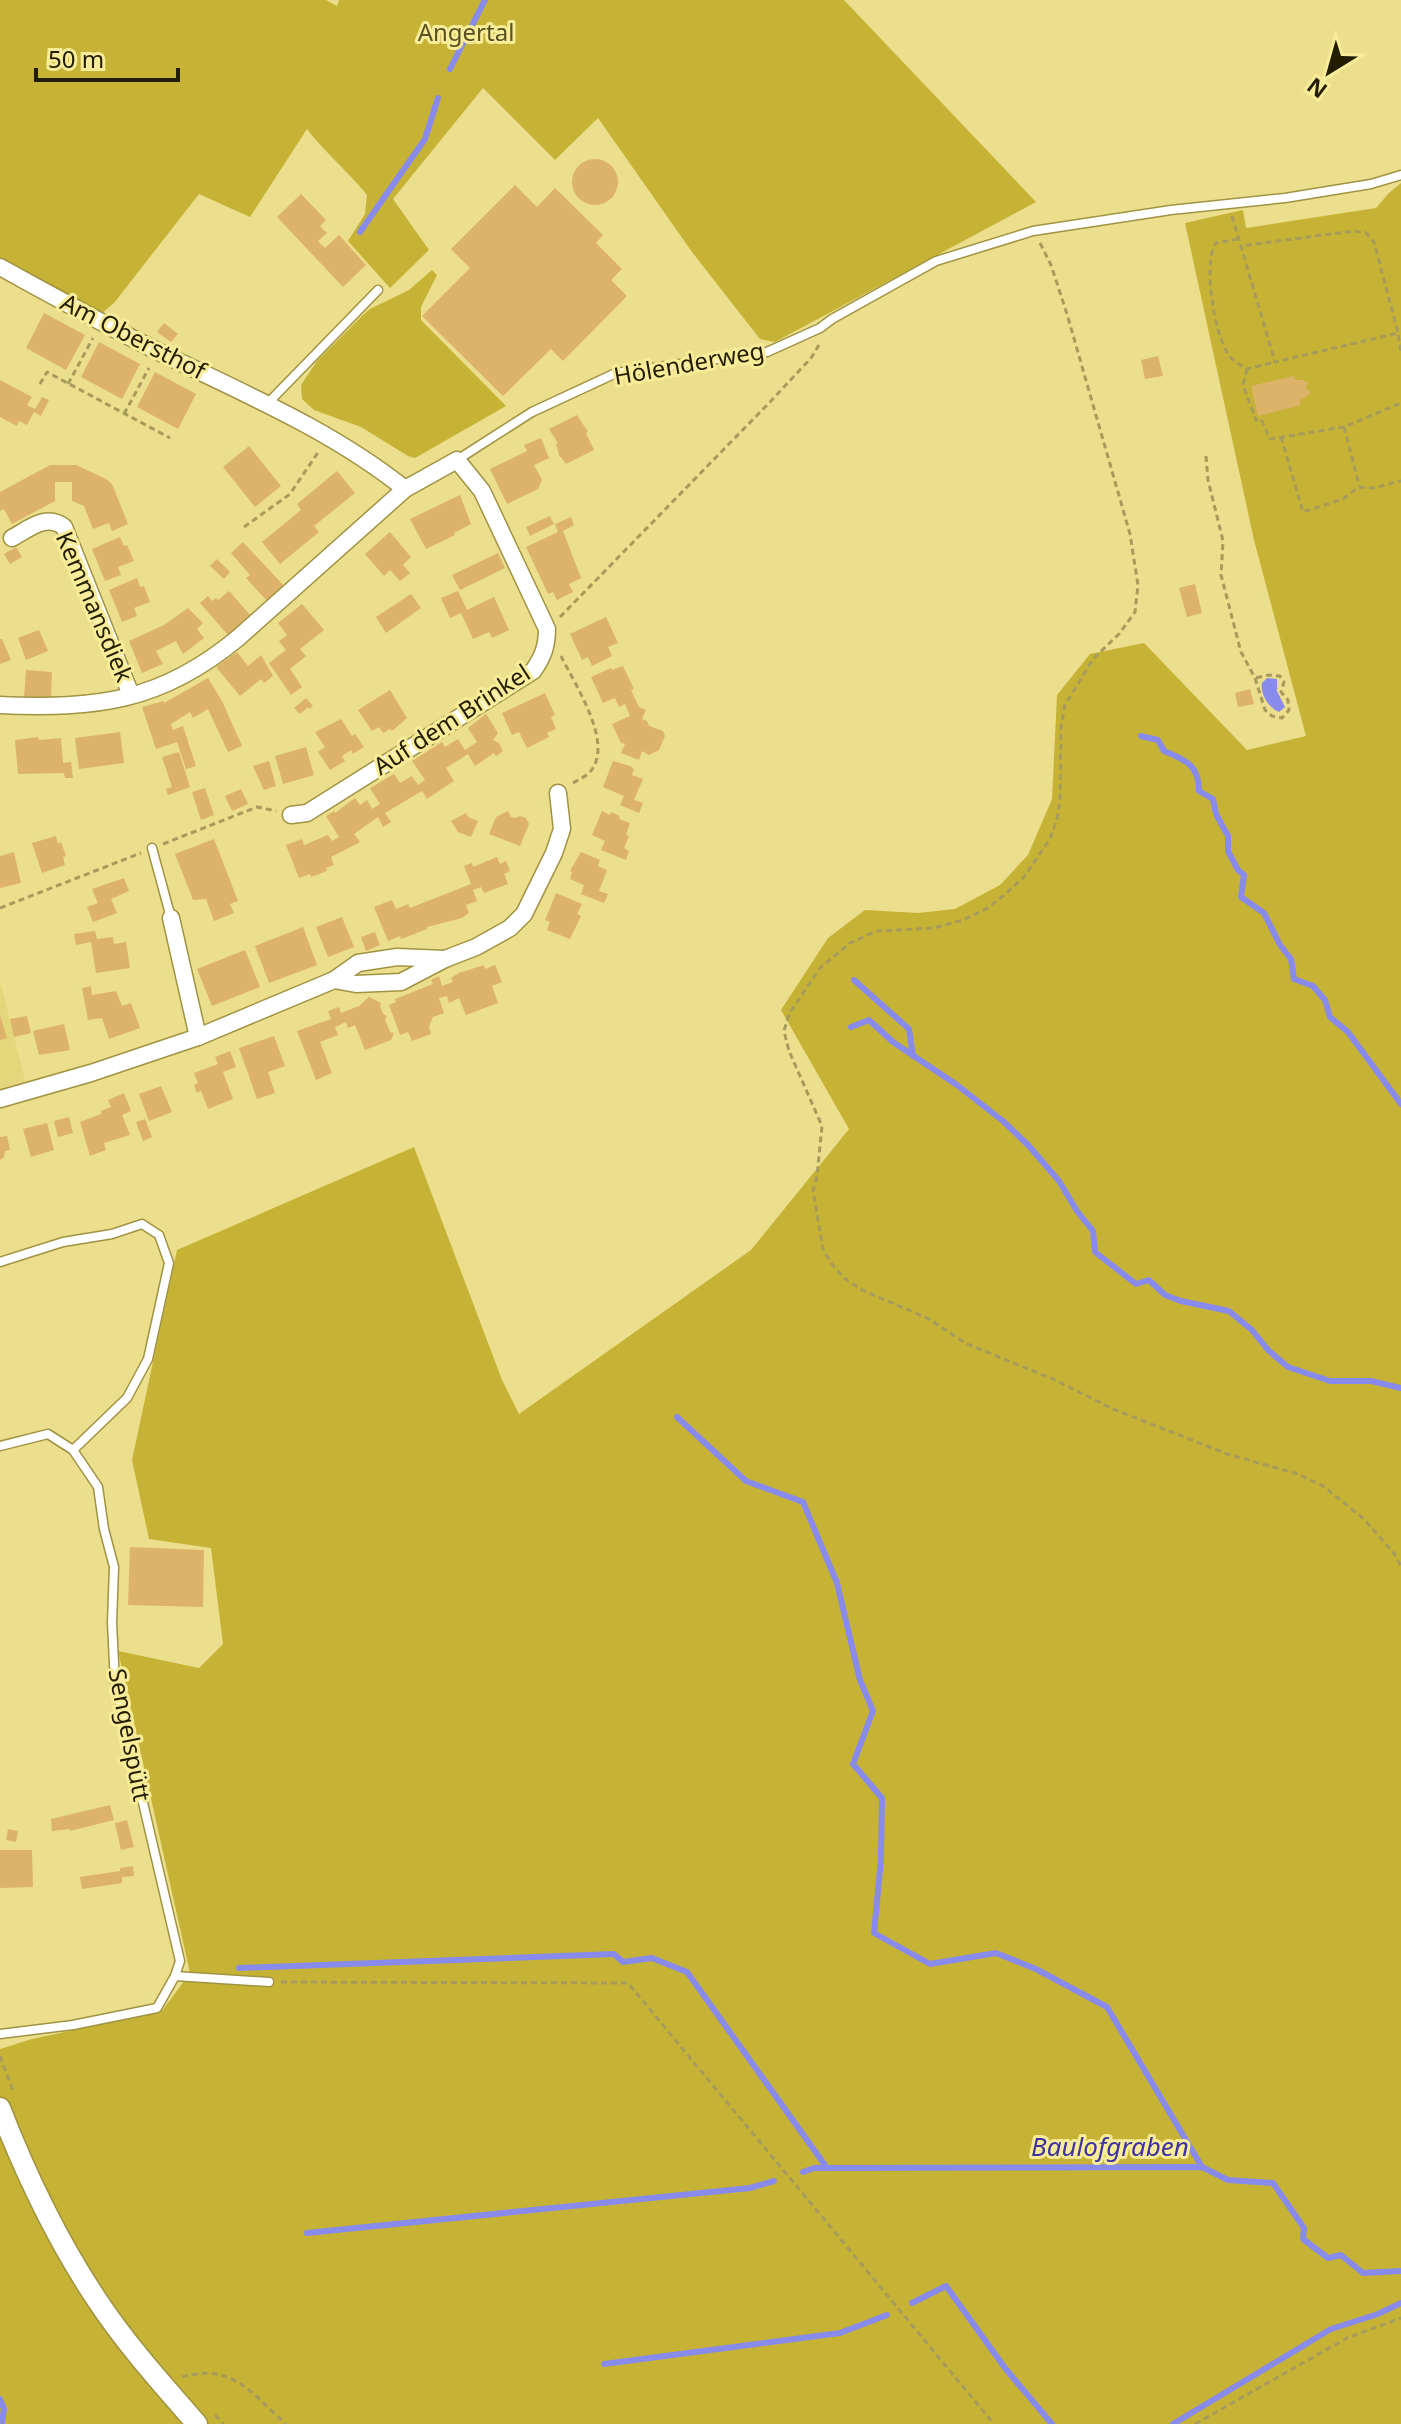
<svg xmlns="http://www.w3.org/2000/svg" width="1401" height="2424" viewBox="0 0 1401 2424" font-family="'Noto Sans',sans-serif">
<rect width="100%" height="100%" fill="#ebde8c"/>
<polygon fill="#e4d67b" points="0,981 25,1081 0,1088"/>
<g fill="#c6b335">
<path d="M 0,0 L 326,0 L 337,6 L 339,0 L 844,0 L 1036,202 L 775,342 L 760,339 L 692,252 L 598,118 L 555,160 L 483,88 L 393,199 L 429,250 L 390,288 L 348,241 L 365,214 L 367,195 C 348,171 325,153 307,129 L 250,217 L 199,194 L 114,303 L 102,313 L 0,259 Z"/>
<polygon points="1401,183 1401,2424 0,2424 0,2049 32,2039 162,2011 190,1973 118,1651 199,1668 223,1644 211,1548 149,1539 132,1460 177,1250 414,1147 502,1380 519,1414 751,1250 849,1129 781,1010 828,938 865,910 918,913 955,909 1000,885 1028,855 1052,799 1057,695 1090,654 1144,643 1247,750 1306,736 1254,540 1185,223 1243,210 1246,228 1376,208 1389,193"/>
<polygon points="432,270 437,275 421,307 421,320 506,406 415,458 408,456 361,427 314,410 302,399 301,385 317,361 363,315 370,309 409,290"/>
</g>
<path fill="#888bec" d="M 1267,678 L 1277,679 L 1277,691 L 1285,707 L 1279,712 C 1269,708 1260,694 1262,683 Z"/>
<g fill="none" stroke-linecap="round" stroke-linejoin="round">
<g stroke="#888bec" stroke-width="6">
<polyline points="450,69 485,0"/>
<polyline points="360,232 425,139 438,98"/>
<path d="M 1141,736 L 1158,740 L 1164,751 C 1186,760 1199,765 1199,791 L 1213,799 L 1216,814 L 1228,836 L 1228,851 L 1238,870 L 1244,875 L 1241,897 L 1264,913 L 1280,945 L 1291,959 L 1294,979 L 1313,986 L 1325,1000 L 1330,1017 L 1348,1032 L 1401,1104"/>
<polyline points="854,980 909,1029 913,1056"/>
<polyline points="851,1027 869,1020 893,1042 957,1085 1003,1121 1029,1146 1059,1181 1077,1211 1093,1231 1095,1252 1136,1284 1149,1280 1165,1295 1181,1301 1229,1311 1252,1330 1268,1350 1288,1367 1330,1381 1371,1381 1401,1388"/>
<polyline points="677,1417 746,1481 803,1502 837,1583 860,1680 873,1711 853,1764 882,1798 881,1859 874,1933 930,1964 996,1953 1036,1969 1107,2007 1202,2167"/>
<polyline points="239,1968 614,1954 623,1962 652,1958 687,1972 827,2168"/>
<polyline points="803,2172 814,2168 1202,2167 1228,2180 1273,2183 1304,2228 1303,2239 1328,2258 1341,2255 1363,2273 1401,2271"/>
<polyline points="307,2233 750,2188 774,2181"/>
<polyline points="912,2303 946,2286 1005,2368 1052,2424"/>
<polyline points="604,2364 840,2333 887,2315"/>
<polyline points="0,2399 4,2409 2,2424"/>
<polyline points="1173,2424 1331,2329 1378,2314 1401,2303"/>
</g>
</g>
<g fill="#ddb36a">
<circle cx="595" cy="182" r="23"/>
<polygon points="515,185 537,207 555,188 603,235 596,243 622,269 611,280 627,296 563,361 551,349 503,396 422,316 470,268 451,249"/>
<polygon points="301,194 326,220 320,226 327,233 318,241 325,248 339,235 366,265 343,287 277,217"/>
<polygon points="44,313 85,335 66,370 26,348"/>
<polygon points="164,323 178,334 171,342 157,332"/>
<polygon points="99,342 140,364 122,399 81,377"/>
<polygon points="1158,356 1163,376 1145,379 1141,360"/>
<polygon points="155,372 196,394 178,429 137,407"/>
<polygon points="1294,376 1295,380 1303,380 1309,384 1306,386 1307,390 1310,391 1310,394 1300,400 1301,405 1258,416 1251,386"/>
<polygon points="0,380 32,397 27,405 35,409 42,397 49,400 41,416 34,412 27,425 19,421 17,426 0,417"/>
<polygon points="577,415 588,432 586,433 594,450 566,464 559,455 556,444 558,443 549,429"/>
<polygon points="541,438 549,458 534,465 542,480 538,489 507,504 490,469 527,451 524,445"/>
<polygon points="249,446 281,486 255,507 223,467"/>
<polygon points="50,465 76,465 106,479 112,484 128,524 112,531 109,523 93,529 84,506 72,501 72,482 55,482 55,501 12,524 4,509 0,511 0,492"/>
<polygon points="337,471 355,493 314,526 319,532 280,564 262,542 301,510 297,504"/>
<polygon points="460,495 471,524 454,533 455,535 426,549 410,519"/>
<polygon points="550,516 554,524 530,536 526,527"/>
<polygon points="571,517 574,525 563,531 581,578 569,584 573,592 557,600 553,592 548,594 526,547 558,532 555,524"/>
<polygon points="390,532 411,557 403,565 410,573 400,581 390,570 384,576 365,554"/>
<polygon points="120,537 124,546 127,545 134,561 118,567 121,575 105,581 92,549"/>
<polygon points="243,542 285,587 268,602 246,578 250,575 231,553"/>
<polygon points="16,547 22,557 10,564 4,554"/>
<polygon points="498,553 505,568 460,590 452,575"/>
<polygon points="217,559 230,572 224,579 210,566"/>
<polygon points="137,578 140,587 144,586 150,602 134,608 137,616 122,622 109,590"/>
<polygon points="1195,584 1202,613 1187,617 1179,588"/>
<polygon points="229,591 251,616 228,635 200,603 208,596 212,601 216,598 218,600"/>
<polygon points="458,591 467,610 494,597 509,630 492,638 489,632 473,639 461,613 450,618 441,598"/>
<polygon points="411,594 421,608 386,633 376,617"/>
<polygon points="302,604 324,630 300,649 306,656 290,669 302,687 291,695 269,663 286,650 279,641 287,635 278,623"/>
<polygon points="188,608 203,623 197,629 204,638 183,654 176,641 156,651 163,664 142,673 129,641 164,625"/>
<polygon points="606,617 618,643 608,647 612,656 592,666 588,657 582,660 570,634"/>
<polygon points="39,630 48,651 26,660 18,638"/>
<polygon points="0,639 2,639 11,660 0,664"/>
<polygon points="237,652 248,666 261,655 273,676 264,683 261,679 240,696 216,667"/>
<polygon points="623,666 634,689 631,690 639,707 646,710 642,719 647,721 649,726 663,731 665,736 659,750 649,755 642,751 639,760 621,753 625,744 621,743 612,724 630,716 625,704 619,707 615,698 603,703 591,677 611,668 612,670"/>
<polygon points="26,670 52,672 51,698 24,697"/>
<polygon points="208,678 222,701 242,746 228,752 208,709 193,718 190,712 171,724 173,730 183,726 196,766 186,769 177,742 156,749 142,707 164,701 164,703"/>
<polygon points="1250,689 1254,704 1238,707 1235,693"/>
<polygon points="390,690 407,718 392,731 390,729 383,733 379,727 372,731 358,710"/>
<polygon points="545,693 555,715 551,717 556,729 547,733 549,737 527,748 519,732 512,735 502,713"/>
<polygon points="306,698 313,706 309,709 308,707 300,714 294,708"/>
<polygon points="486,714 498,733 493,740 499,743 503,751 496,756 494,753 475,766 468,754 446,768 454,781 427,799 422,791 385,813 391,822 383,827 378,817 354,834 360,842 331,857 334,865 326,868 327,871 311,877 310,874 299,878 286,845 302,839 304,845 328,835 332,841 339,837 326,816 334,811 335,813 355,798 360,805 367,800 372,809 380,804 370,788 394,774 400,783 412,776 418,785 425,780 412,761 442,742 445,747 458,739 465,750 477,742 468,728"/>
<polygon points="341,719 352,736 355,734 364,747 353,754 351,750 342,756 345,761 330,770 318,752 325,747 315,732"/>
<polygon points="120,732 124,763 79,769 75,738"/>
<polygon points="38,737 39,740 61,738 63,763 71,762 73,778 65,778 64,773 18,774 15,740"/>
<polygon points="306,747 314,775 283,784 275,756"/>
<polygon points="179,752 190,787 168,795 166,789 172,787 162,757"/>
<polygon points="269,761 276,786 264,790 253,766"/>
<polygon points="613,761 630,766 634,769 632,775 643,779 634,800 643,803 639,813 620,805 624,796 603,787"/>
<polygon points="205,788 214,815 201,820 192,792"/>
<polygon points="241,789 248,804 232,811 225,796"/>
<polygon points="508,811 511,817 515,818 520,816 526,818 529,824 520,846 489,834 496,817"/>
<polygon points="602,811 610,815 611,812 620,816 619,819 630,823 626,835 629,836 624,848 629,851 626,860 601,850 605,841 592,835"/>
<polygon points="466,813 468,817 478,821 471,837 458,832 451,821"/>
<polygon points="56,836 58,844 61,842 66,856 63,857 65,865 42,873 32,843"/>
<polygon points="214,839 238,901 230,904 234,913 214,921 206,899 193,900 175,854"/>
<polygon points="14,852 21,883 0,888 0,856"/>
<polygon points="581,852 600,860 598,866 607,870 599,891 608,894 604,903 581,894 584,885 570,879 572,872 570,871"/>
<polygon points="497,857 500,864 506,861 510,871 504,874 508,884 484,893 481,887 473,890 477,901 466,905 469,913 462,918 427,927 427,929 401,939 400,936 388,941 374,907 392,900 396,909 408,904 410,908 471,884 464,866 472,863 473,867"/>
<polygon points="124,878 129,891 111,899 117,913 93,922 87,907 98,903 92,889"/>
<polygon points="556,893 582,904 577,914 581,916 570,939 547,930 550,922 545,920"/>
<polygon points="342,917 354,947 328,957 316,927"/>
<polygon points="303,927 317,965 269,983 255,946"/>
<polygon points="95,931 97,939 113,937 114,944 126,942 130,968 96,973 91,942 76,945 74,934"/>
<polygon points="375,932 380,945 366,951 361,937"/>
<polygon points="245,950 260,987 212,1006 197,969"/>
<polygon points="484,965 485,969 495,965 502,982 492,986 498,1003 466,1015 459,998 449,1003 447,996 439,998 444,1013 433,1017 429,1027 431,1034 412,1041 408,1032 400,1035 389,1005 396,1002 395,999 433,984 431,980 439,976 442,986 453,982 451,978 459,973"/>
<polygon points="91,986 92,995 116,991 122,1006 131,1003 140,1028 109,1039 102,1018 88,1020 82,988"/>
<polygon points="369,997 381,1003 380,1006 383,1014 387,1016 385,1019 390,1032 394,1033 391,1040 365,1050 355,1025 348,1028 346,1022 335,1027 338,1035 320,1042 332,1073 316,1080 297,1031 331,1019 328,1011 339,1007 341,1013 359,1006"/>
<polygon points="0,1015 7,1038 0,1040"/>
<polygon points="27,1016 31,1033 14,1037 10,1019"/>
<polygon points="64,1024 70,1050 39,1055 33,1031"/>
<polygon points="274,1036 285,1066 268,1072 275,1093 257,1099 239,1048"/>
<polygon points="230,1051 236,1067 223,1072 233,1099 208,1109 201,1091 197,1093 194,1085 198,1083 194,1073 218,1064 215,1057"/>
<polygon points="161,1086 172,1112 149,1121 139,1094"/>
<polygon points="124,1093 131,1111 122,1115 130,1135 104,1143 106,1150 90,1156 80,1122 101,1114 101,1111 111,1107 108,1100"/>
<polygon points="69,1117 73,1133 58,1137 54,1121"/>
<polygon points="145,1119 152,1137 143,1141 136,1122"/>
<polygon points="47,1123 54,1150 31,1157 23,1129"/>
<polygon points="7,1136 10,1150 5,1151 4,1157 0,1160 0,1137"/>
<polygon points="130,1547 204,1550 203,1607 128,1605"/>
<polygon points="110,1805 114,1820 70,1831 70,1829 52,1831 51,1819"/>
<polygon points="127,1820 134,1847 121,1850 115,1823"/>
<polygon points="8,1829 18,1831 16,1842 6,1840"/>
<polygon points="0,1850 32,1850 33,1887 0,1888"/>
<polygon points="133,1866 134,1876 122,1877 122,1883 82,1889 80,1877 120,1871 120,1868"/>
</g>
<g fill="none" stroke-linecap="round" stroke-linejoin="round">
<g stroke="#a09342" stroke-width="11">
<g id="service">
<polyline points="267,404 378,290"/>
<polyline points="457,460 532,412 616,373 767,352 820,328 832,319 936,261 1033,231 1171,210 1285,198 1371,184 1401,175"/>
<polyline points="152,848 171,918"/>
<polyline points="0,1262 63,1242 112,1234 142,1224 159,1235 169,1263 148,1359 127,1398 73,1450"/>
<polyline points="0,1446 48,1434 73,1450 98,1487 104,1529 114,1567 112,1623 115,1683 180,1961 175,1976"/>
<polyline points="0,2034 73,2025 157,2008 175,1976 269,1982"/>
</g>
</g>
<g stroke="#a09342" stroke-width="19">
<g id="minor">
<path d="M 0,267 C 53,296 107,326 161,353 C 245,394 331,430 405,489"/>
<path d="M 12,538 C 29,529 46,513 64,527 L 131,695"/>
<path d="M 0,705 C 97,709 161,702 238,638 L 405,489 L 457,460 L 482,491 L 547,629 C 547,646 543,657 533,671 L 307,813 L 291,815"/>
<polyline points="171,918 198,1037"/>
<polyline points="334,980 356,984 401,982 445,959 476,947 510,928 524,914 554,853 562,829 558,793"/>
<polyline points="0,1099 91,1073 198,1037 334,980 358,963 397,957 445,959"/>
</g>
</g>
<g stroke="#a09342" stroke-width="23">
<path id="tertiary" d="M 0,2108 C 26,2175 57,2240 97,2300 C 126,2344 162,2384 197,2424"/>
</g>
<g stroke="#a69b5c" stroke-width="3" stroke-dasharray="6 4" stroke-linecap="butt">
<polyline points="1232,216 1275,362 1398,333 1374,242 1366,233 1354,231 1240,246"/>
<path d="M 1238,239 L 1216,243 C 1202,263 1215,341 1231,358 C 1235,362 1242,366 1247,369 L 1275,362"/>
<polyline points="1040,243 1051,265 1067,314 1130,534 1138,585 1135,612 1119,634 1093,659 1065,705 1061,727 1060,801 1057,819 1050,839 1024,877 1003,896 986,909 963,920 934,928 877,931 850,943 820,968 789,1014 784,1031 789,1051 822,1126 817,1176 813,1191 823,1249 831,1263 844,1278 862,1290 927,1318 967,1344 1053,1379 1113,1409 1230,1455 1298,1474 1323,1486 1364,1519 1393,1552 1401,1566"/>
<polyline points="1398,335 1401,351"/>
<polyline points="1247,369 1243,385 1256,420 1261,419 1270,439 1344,427 1401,403"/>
<polyline points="40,384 47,372 170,438"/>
<polyline points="68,384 93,338"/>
<polyline points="124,414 149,368"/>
<polyline points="1344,427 1359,485"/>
<polyline points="1281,437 1303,512 1343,499 1359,487 1374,488 1401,481"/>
<polyline points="1206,456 1208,480 1223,541 1221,575 1241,652 1255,678 1265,710 1272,716 1282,718 1289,710 1288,700 1281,692 1284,682 1280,676 1269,675 1255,678"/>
<polyline points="244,527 290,494 319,451"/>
<polyline points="560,617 770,402 811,358 819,345"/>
<path d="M 561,656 C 575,685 617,747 588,774 C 583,778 576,781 571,784"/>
<polyline points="163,844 257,807 276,811"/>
<polyline points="0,908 141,853"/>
<polyline points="281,1982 628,1983 994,2424"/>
<polyline points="0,2056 14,2093"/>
<path d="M 182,2377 C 232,2362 252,2394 286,2424"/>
<polyline points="215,2415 224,2424"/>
<polyline points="1195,2424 1347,2338 1401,2318"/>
</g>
<use href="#service" stroke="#fff" stroke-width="8"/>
<use href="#minor" stroke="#fff" stroke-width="16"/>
<use href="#tertiary" stroke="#fff" stroke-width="20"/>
</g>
<g text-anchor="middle" stroke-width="6" stroke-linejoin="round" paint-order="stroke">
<g font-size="24" fill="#595120" stroke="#f9ec99">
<text x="466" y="41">Angertal</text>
</g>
<g font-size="24" fill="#231d00" stroke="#f9ec99">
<text transform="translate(133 337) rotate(27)" y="8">Am Obersthof</text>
<text transform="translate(689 364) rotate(-10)" y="8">Hölenderweg</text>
<text transform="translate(94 607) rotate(67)" y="8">Kemmansdiek</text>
<text transform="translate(452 720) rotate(-33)" y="8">Auf dem Brinkel</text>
<text transform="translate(129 1735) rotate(79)" y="8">Sengelspütt</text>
</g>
<g font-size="26" font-style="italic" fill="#3e32a1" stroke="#f9ec99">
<text x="1110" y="2156">Baulofgraben</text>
</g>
</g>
<g transform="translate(1329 72) rotate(217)" stroke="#f9ec99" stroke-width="6" paint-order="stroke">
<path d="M0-6L14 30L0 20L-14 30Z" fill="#231d00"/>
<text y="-12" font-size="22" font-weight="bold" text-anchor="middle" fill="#231d00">N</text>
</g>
<path d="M36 68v12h142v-12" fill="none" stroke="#231d00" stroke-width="4"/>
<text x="48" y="68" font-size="24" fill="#231d00" stroke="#f9ec99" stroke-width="6" paint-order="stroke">50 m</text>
</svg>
